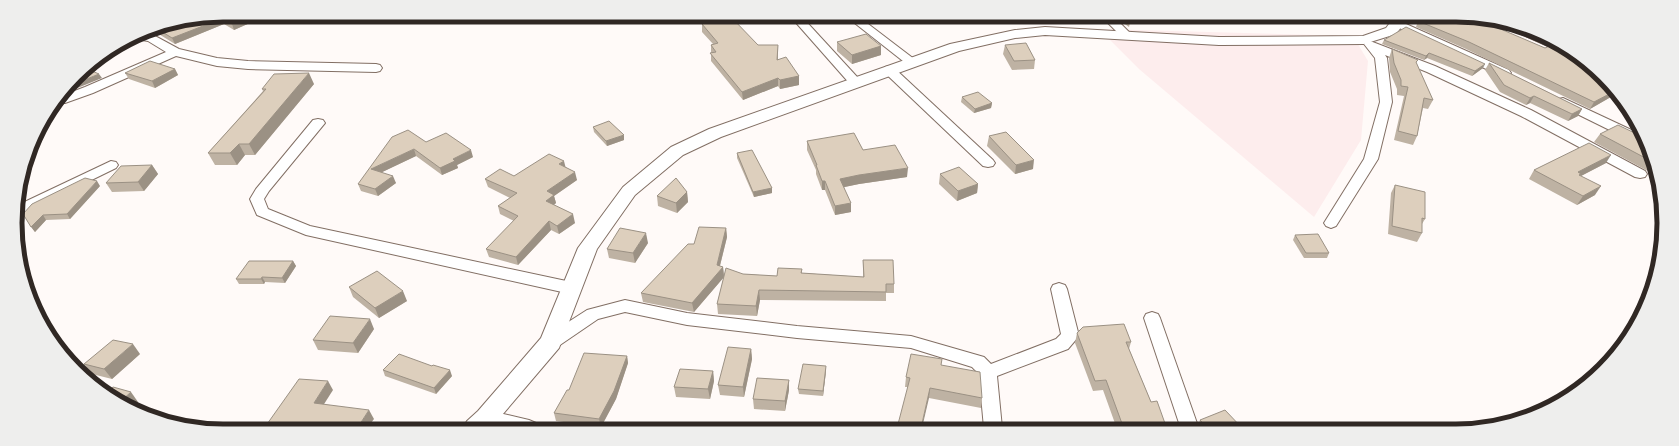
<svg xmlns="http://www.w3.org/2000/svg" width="1679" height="446" font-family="'IBM Plex Serif',serif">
<rect width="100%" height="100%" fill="#fffaf8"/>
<polygon fill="#fdeded" points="1099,29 1353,36 1368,61 1361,140 1314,217 1139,69"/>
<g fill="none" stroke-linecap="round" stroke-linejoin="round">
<g stroke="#826f64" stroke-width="2">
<g id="minor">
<polygon points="791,17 802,17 859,79 861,82 859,85 851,85"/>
<polygon points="847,17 859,17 918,62 916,65 908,65"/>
<polygon points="1103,18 1115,18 1132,35 1130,37 1122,37"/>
<polygon points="1490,19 1496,19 1571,50 1576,55 1572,57 1568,55 1492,21"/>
<polygon points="1397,20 1509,70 1511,73 1509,76 1501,76 1393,25 1391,23"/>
<polygon points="140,33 155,36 179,49 217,58 248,61 376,64 380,65 382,68 380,71 376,72 248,69 217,66 176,56 93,93 65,103 58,103 64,95 85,87 166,52 148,41 131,38"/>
<polygon points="1370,41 1435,66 1531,110 1645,171 1647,174 1645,177 1640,178 1635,177 1521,116 1427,72 1385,55 1387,58 1392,102 1378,159 1336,226 1331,228 1326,226 1324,223 1364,159 1380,102 1375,58 1364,44 1366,42"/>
<polygon points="889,66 893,67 993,160 995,163 993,166 988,167 983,166 885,73 883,70 885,67"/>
<polygon points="1563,98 1640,134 1644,145 1638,144 1559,105 1557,102 1559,99"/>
<polygon points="318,119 323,120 325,123 269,191 264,199 268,209 310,226 571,282 577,284 579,288 577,292 571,294 306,235 257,215 250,199 256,189 313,120"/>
<polygon points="111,161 116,162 118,165 116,168 16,217 16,206"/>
<polygon points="1059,283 1065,285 1067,289 1079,336 1068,349 997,376 1002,428 984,428 979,374 972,367 911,348 797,338 687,325 625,312 598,319 557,347 551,348 545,347 542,342 545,337 587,310 625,300 687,313 797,326 911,336 984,357 991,364 1056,339 1061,334 1051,289 1053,285"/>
<polygon points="1152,312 1158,314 1160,318 1199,429 1181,429 1144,318 1146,314"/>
<polygon points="486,410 529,420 536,423 538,428 495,428 479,423 477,418 479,413"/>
</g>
</g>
<g stroke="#826f64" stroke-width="2">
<polygon id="tertiary" points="1395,19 1414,19 1412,22 1402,26 1396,34 1364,44 1219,45 1045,35 1015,38 959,51 721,137 683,155 635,195 597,249 559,348 491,428 463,428 467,421 478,411 541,338 578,248 623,187 671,147 709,129 950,44 1015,30 1045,27 1219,37 1363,36 1386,28 1392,20"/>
</g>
<use href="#minor" fill="#fff" fill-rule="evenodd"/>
<use href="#tertiary" fill="#fff" fill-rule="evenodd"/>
</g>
<g fill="#beb2a3">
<polygon points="223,15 268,15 234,30 224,24 175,44 157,33 141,33 144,31"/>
<polygon points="1066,18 1079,18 1070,20"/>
<polygon points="1116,18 1131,18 1129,27"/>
<polygon points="1496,19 1500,20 1497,25 1493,26 1616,94 1590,109 1466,49 1416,27 1418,21"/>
<polygon points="702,24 758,45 778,45 778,59 799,76 799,85 780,89 778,86 743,100 711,61 711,45 713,44 702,32"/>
<polygon points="1384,40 1483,68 1472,76 1427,58 1424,60 1382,44"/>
<polygon points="837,42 881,46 881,55 852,64 837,51"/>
<polygon points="1005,45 1035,60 1034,69 1012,70 1003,54"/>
<polygon points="1392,49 1418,60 1416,63 1433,100 1428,109 1423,108 1417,136 1413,145 1394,140 1404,96 1397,95 1397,89 1390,72 1389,58"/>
<polygon points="1489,63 1582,109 1578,116 1568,121 1530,103 1526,105 1500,92 1485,70"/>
<polygon points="175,69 178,75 155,88 129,79 125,73"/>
<polygon points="314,84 255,155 245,155 237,165 215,165 208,153 263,91 262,89"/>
<polygon points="962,97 992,103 991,108 974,113 961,102"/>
<polygon points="593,127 624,140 607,146 594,132"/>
<polygon points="1600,134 1641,136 1657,176 1594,142"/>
<polygon points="989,136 1033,169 1015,174 987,146"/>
<polygon points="807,141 863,150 907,177 859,184 844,187 851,212 835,215 825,190 822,190 816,174 816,170 807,150"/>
<polygon points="426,142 473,157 457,165 458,168 442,175 416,156 382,172 396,183 378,196 361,191 358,184"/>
<polygon points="737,153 772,188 772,193 754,197 737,158"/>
<polygon points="1606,163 1581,176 1595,195 1577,205 1529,179 1534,170"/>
<polygon points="152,165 158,174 144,191 112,192 106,183"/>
<polygon points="566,167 577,180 554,196 556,203 554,205 575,223 559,234 551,230 518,265 489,257 486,249 514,221 500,214 498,206 510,198 488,187 485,179 514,176"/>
<polygon points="940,174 978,184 977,193 957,201 939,184"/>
<polygon points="1395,185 1425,219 1422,224 1422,233 1417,242 1388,234 1391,193"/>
<polygon points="100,186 70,219 46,220 35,232 23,214"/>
<polygon points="687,192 688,202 677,213 658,206 657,196"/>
<polygon points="726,228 727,237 720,266 723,267 724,275 743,274 777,276 802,269 802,273 863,277 863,260 894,284 894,293 886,293 886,301 760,300 757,316 718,314 717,304 724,277 694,312 643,302 641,293 694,244"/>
<polygon points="1295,235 1329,253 1327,258 1304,258 1293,240"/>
<polygon points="648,243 635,263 609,258 607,249"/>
<polygon points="293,261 296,266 285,283 265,282 264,284 239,284 236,279"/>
<polygon points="349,287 407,301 379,318 353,297"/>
<polygon points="374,329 358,353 318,350 313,340"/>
<polygon points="1077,333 1131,342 1129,349 1151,402 1167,429 1117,429 1103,390 1093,391 1075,343"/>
<polygon points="751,349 752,359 744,397 720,395 718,385"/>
<polygon points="140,354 112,379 92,374 84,364"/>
<polygon points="627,356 628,363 616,399 601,427 556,421 554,413 569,390"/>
<polygon points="941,365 982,398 981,408 929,398 907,387 905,387 906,377"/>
<polygon points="383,370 452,376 436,394 385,376"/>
<polygon points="713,371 714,381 710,399 676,397 674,387"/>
<polygon points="826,371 823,396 799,394 798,389"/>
<polygon points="789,380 789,390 785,411 754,409 753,399"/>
<polygon points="1200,420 1243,429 1197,429"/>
</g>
<g fill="#9b9184">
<polygon points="252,15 268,15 234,30 232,24"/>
<polygon points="1070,18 1079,18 1070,20"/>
<polygon points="221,19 224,24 175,44 172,38"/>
<polygon points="1498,20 1500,20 1497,25 1482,28 1484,22"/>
<polygon points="778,45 778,53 777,68 777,60"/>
<polygon points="881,46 881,55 852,64 852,55"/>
<polygon points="1429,53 1427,58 1424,60 1426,56"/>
<polygon points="1485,64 1483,68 1472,76 1475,71"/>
<polygon points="175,69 178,75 155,88 152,81"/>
<polygon points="309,73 314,84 255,155 249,144"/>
<polygon points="99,74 102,78 65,93 72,85"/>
<polygon points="799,76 799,85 780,89 780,80"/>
<polygon points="778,78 778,86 743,100 742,92"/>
<polygon points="1613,92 1616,94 1590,109 1594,102"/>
<polygon points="1534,96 1530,103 1526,105 1530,98"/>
<polygon points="992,103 991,108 974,113 975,109"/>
<polygon points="1582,109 1578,116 1568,121 1572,114"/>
<polygon points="624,135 624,140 607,146 606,141"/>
<polygon points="239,144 245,155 237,165 230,153"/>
<polygon points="414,149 416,156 374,176 371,169"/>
<polygon points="471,150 473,157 457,165 458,168 442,175 440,168 453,159"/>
<polygon points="1611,155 1606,163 1579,177 1578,172"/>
<polygon points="1034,160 1033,169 1015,174 1016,165"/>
<polygon points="564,161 566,169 559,164"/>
<polygon points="152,165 158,174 144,191 138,182"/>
<polygon points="908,168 907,177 859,184 840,188 840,179 859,175"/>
<polygon points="575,172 577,180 554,196 556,203 548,209 546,201 547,191"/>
<polygon points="393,176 396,183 378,196 375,189"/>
<polygon points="97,181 100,186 70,219 67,214"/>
<rect x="822" y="181" width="3" height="9"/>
<polygon points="978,184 977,193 957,201 958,191"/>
<polygon points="1601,186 1595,195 1577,205 1583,196"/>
<polygon points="772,188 772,193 754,197 753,192"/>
<polygon points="687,192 688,202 677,213 676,203"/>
<polygon points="851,203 851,212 835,215 835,206"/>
<polygon points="573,214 575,223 559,234 557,226"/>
<polygon points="43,215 46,220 35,232 31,227"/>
<polygon points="549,221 551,230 518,265 516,257"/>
<polygon points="726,228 727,237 718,273 723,267 724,277 694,312 692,303 717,265"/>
<polygon points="646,233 648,243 635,263 633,253"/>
<polygon points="293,261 296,266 285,283 282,278"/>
<polygon points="262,277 265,282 264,284 261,279"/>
<polygon points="759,290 760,300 757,316 756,306"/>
<polygon points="403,291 407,301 379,318 375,308"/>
<polygon points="370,319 374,329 358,353 353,343"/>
<polygon points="133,344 140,354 112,379 104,369"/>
<polygon points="751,349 752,359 744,397 743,387"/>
<polygon points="627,356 628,363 616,399 601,427 599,419"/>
<polygon points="826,366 826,371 823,396 823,391"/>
<polygon points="450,370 452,376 436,394 434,388"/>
<polygon points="713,371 714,381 710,399 708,389"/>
<polygon points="789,380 789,390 785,411 785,401"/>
<polygon points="328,381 333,390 319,412 314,403"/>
<polygon points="930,388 929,398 922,428 921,428"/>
<polygon points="131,392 138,402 133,407 121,401"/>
<polygon points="369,410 374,419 368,427 358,427"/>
</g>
<g fill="#ddcfbd" stroke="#9b9184">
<polygon points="223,15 252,15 232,24 221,19 172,38 156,28"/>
<polygon points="731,17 758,45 778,45 777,60 786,57 799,76 780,80 778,78 742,92 710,53 716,52 711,45 718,43 702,24"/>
<polygon points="1424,19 1496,19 1498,20 1484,22 1545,48 1554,44 1575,54 1613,92 1594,102 1469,42 1418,21"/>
<polygon points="1406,27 1485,64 1475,71 1429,53 1426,56 1384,40"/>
<polygon points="866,34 881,46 852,55 837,42"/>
<polygon points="1026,43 1035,60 1014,61 1005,45"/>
<polygon points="1392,49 1418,60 1416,62 1433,100 1424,98 1417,136 1398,131 1408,87 1401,86 1401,80 1394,63"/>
<polygon points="150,61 175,69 152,81 125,73"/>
<polygon points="1489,63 1582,109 1572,114 1534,96 1530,98 1504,85"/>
<polygon points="85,68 99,74 72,85"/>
<polygon points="309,73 249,144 239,144 230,153 208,153 266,89 262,89 274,74"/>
<polygon points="978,92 992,103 975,109 962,97"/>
<polygon points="609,121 624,135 606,141 593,127"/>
<polygon points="1618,125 1641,136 1651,161 1600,134"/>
<polygon points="408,130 426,142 446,133 471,150 453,159 455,161 440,168 414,149 371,169 393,176 375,189 358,184 392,137"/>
<polygon points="1006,132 1034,160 1016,165 989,136"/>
<polygon points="854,133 863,150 895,145 908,168 859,175 840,179 851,203 835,206 825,181 822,181 816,165 817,165 807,141"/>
<polygon points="1589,143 1611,155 1578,172 1581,174 1579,175 1601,186 1583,196 1534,170"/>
<polygon points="752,150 772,188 753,192 737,153"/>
<polygon points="549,154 564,161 559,164 575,172 547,191 554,195 546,201 573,214 557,226 549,221 516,257 486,249 518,216 498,206 517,193 485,179 500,169 514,176"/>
<polygon points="152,165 138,182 106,183 121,166"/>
<polygon points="959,167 978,184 958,191 940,174"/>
<polygon points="85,178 97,181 67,214 43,215 31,227 23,214 32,204"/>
<polygon points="676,178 687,192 676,203 657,196"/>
<polygon points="1395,185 1425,192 1425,219 1422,218 1422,233 1392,226"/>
<polygon points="699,227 726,228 717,265 723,267 692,303 641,293 688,244 694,244"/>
<polygon points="620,228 646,233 633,253 607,249"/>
<polygon points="1318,234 1329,253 1306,253 1295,235"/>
<polygon points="863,260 893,260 894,284 886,284 886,292 759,290 756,306 717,304 726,268 743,274 777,276 778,268 802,269 801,273 864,277"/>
<polygon points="249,261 293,261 282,278 262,277 261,279 236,279"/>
<polygon points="377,271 403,291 375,308 349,287"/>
<polygon points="330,316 370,319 353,343 313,340"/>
<polygon points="1124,324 1131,342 1126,342 1151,402 1157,401 1167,429 1124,429 1106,380 1095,381 1077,333 1083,327"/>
<polygon points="113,340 133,344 104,369 84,364"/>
<polygon points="728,347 751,349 743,387 718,385"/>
<polygon points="584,353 627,356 614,391 599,419 554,413 567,390 569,390"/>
<polygon points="399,354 432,366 433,365 450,370 434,388 383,370"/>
<polygon points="911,354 942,359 941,365 980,372 982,398 930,388 921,428 897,428 910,378 906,377"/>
<polygon points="803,364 826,366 823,391 798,389"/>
<polygon points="680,369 713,371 708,389 674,387"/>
<polygon points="757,378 789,380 785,401 753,399"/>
<polygon points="299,379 328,381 314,403 369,410 358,427 265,427"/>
<polygon points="113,387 131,392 121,401 108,396 105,394"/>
<polygon points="1225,410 1243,429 1208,429 1200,420"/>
</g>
<path d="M0 0H1679V446H0ZM223 22H1456A201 201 0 0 1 1657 223V223A201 201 0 0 1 1456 424H223A201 201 0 0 1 22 223V223A201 201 0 0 1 223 22Z" fill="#eeeeed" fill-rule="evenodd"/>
<path fill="none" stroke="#302824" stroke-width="5" d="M223 22H1456A201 201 0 0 1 1657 223V223A201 201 0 0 1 1456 424H223A201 201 0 0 1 22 223V223A201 201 0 0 1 223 22Z"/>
</svg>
